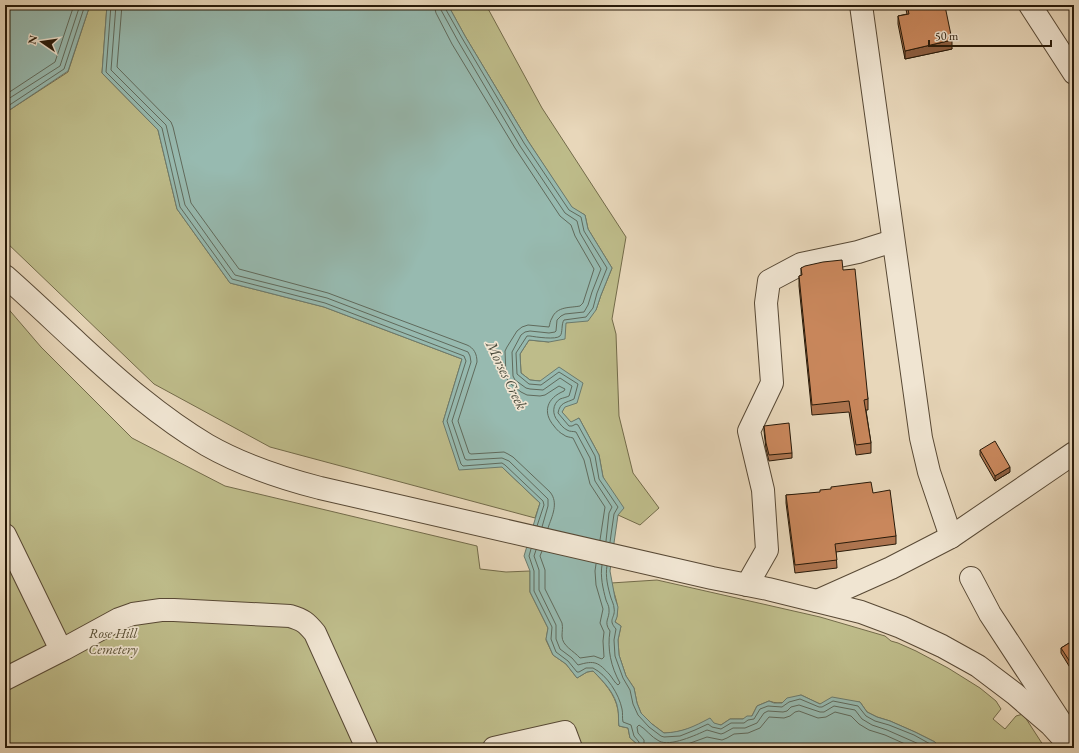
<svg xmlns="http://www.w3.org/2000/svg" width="1079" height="753" font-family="'EB Garamond',serif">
<rect width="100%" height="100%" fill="#e8d7ba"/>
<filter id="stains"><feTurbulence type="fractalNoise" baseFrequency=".005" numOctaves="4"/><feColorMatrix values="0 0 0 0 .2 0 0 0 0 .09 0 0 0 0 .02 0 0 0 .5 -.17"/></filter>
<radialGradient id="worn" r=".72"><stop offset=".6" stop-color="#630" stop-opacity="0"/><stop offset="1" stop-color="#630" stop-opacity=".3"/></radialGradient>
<g fill="#bebc8a" stroke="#736b4a">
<polygon points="90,5 107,5 102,73 158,130 177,209 230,283 324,307 462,359 443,422 502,467 540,503 535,518 270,447 154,384 5,241 5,110 8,111 68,72"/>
<polygon points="448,5 486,5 542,108 626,237 612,319 616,334 619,416 633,473 659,508 640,525 618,515 609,488 603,477 599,455 579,418 571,423 562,412 564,407 540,381 530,380 521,373 520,354 529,340 549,342 566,323 596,310 601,295 612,268 588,229 585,215 572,208 528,141 465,36"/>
<path d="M5,305l36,42 91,91 93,48 252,60 3,23 26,3 24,-1v21l18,36 -2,12 7,15 13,9 11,14 10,-6 6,-1c11,11 22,23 25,39 1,5 0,11 1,16l9,2 2,10 6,5 -1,5h-630z"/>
<path d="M657,580l163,37 65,19 6,5 7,2 18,8 32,17 32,20 16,13 5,8 -8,10 12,10 11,-13 7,-2 22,34h-105l-5,-6 -20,-10 -25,-11 -13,-4 -10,-5 -7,-10 -40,2 -19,-9c-11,5 -19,11 -32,6l-12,5 -5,10 -9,3h-13l-9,6c-14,-3 -28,3 -41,6 -5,2 -11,2 -16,2l-12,-9 -11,-11 -4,-10 -3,-15 -8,-12 -7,-21 -1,-15 3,-14 -6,-4c6,-14 0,-25 -4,-39z"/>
</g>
<g fill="#97bab0" stroke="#6b7a6d">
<polygon points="5,5 90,5 68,71 8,111 5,110"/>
<path d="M107,5h341l17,31 63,105 44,66 13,8 3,14 24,39 -11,27 -5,15 -8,11 -22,2 -1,16 -16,3 -20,-2 -9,14 1,19 9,7 10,1 19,-14 24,16 -6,20 -12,4 -3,5 9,10 8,-4 20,37 4,22 21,31 -6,7 -8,56 5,27 3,9 -1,10 -2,5 6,4 -3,14 1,15 7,21 8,12 3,15 4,10 11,11 12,9c19,-1 29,-6 46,-15l4,5 7,2 9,-6h13l4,-3h5l5,-10 12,-5 5,2h8l5,-5 14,-3 19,9 12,-7 28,5 7,10 10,5 13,4 25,11 20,10 5,6h-305l1,-5 -6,-5 -2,-10 -9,-2c-1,-5 0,-11 -1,-16 -2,-16 -14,-28 -25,-39l-6,1 -10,6 -11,-14 -13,-9 -7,-16 2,-11 -18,-36v-21l-6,-15 16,-53 -38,-36 -43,3 -16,-48 19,-63 -138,-52 -94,-24 -53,-74 -19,-79 -56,-57z"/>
</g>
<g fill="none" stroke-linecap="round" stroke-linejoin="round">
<g stroke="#606a5c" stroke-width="1">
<polyline points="111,5 106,72 162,128 180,207 232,279 325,303 464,356 466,361 447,421 461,464 463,466 502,463 505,465 543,501 544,505 537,526"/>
<polyline points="116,5 111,70 166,125 185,205 235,275 327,298 468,352 470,356 471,362 452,421 465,459 467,460 502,458 509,461 548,499 548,506 542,527"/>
<path d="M122,5l-5,62 54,55 2,5 18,76 48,66 89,24 139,52c7,3 10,9 10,17l-19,59 11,32 2,1 33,-2 4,2 5,3 37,35c9,11 2,24 -2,36"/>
<path d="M434,5l2,8 16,31 63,104 45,68 11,9 4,11 19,33 -11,34 -3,3c-10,2 -23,0 -28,12 -2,3 -2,6 -3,9l-21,-2 -6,2 -5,4 -10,16 -2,4 1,24 2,6 3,3 10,8 6,3 13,1 5,-1 14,-9 6,3 -1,2c-17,7 -22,21 -10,35 3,4 6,7 10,9 2,2 6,2 9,3l11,22 6,24 15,23 -5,33"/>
<path d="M440,5l1,5 17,31 62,105 45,67 12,8 3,12 21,36 -9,23 -4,13 -4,7 -19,2 -4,2 -4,4 -1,11 -1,1 -6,1 -19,-2 -5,1 -4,3 -9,17 1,24 2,4 11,8 4,1 13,1 17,-12 12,8 -3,10c-2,1 -6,2 -9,3 -8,5 -8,16 -2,22 2,3 5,7 9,9 3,2 6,1 9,2l14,26 5,23 17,26 -3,6 -3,28"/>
<path d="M445,5v3l17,30 62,105 45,67 12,7 3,14 23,37 -10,25 -4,15 -7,9 -22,3c-3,4 -1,13 -4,16 -4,4 -24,1 -30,0h-3l-11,17 1,21 12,10 12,1 18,-13 19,12 -4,15c-8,4 -14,3 -16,14l11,13h3l4,-2 2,1 17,31 4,23 19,28 -4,7 -4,28"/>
<polyline points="5,95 55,62 74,5"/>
<polyline points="5,101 60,66 80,5"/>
<polyline points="5,106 8,106 64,69 85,5"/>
<path d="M531,549l-2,7 5,15v20l18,36 -1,12 5,13 12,9 9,11h2l7,-4h7c14,7 26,26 29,41 1,4 0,9 1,13l8,3 3,11 5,6v6"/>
<path d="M536,550l-2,6 5,14v20l17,35v14l4,10 12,9 6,7c17,-5 20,-3 32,10 3,4 5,8 8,10l2,-2c-9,-16 -13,-34 -10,-52 -7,-10 0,-12 -1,-22 0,-3 -2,-6 -3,-9 -3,-11 -6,-24 -4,-35"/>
<path d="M542,551l-2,5 5,14v19l17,34c1,5 0,8 0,13 0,10 12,15 18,22l14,-2 8,3 2,-2 -1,-16 1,-9 -4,-9 3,-14 -7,-24 -1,-14 1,-7"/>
<path d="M607,566c-2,10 1,22 4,32 1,3 3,7 3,10 2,10 -7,11 2,21l-2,11 1,16 8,22 7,12 3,14 5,11 11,12 12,9 3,1 16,-1 15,-6 13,-6 4,3 9,2 10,-6h13l4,-3 6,-1 6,-10 8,-3 14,1 7,-5 11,-3 19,8h3l11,-6 25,5 8,10 9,5 14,4 25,10 18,10 3,3"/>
<path d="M644,748v-8l-6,-7 -1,-6 2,-2c7,4 12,12 20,16 11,6 37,-6 48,-11l14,4 3,-1 9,-5h12l12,-5 7,-10 4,-2 15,1 4,-1 4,-4 8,-2 21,7h4l10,-6 21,4 7,9 10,6 15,5 41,18"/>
<polyline points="666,748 682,746 707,737 722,740 727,738 734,734 748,733 760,728 769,717 784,718 790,716 795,712 799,711 818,718 826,717 835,712 851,716 859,724 869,730 885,735 914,748"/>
</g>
<g stroke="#584935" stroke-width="24">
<g id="minor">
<polyline points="861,5 921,438 929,472 951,537"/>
<polyline points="1030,5 1074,73"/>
<path d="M5,276c25,22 49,45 74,68 40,37 81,73 128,101 35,20 74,33 113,43l392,90 56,11 93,23 40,15 41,19 36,20 37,28 36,31 21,23"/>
<polyline points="5,535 61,650"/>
<polyline points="971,578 990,614 1064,727"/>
<polyline points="747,585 767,550 763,490 749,431 772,383 766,303 769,281 801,264 858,252 893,241"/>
<polyline points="817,601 891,568 951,537 1074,453"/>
<path d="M5,679l59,-30 55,-30 14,-5 28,-4h13l116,6c13,4 16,6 25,17l52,115"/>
<polyline points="494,748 565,732 571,748"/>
</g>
</g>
<use href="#minor" stroke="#f0e5d2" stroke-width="22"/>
</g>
<g fill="#ad744f" stroke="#281a09">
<polygon points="905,5 939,5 952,49 905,59 898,24 898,16 907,14"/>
<polygon points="801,268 843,270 868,399 868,410 866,410 871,443 871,453 856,455 849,412 812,415 799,286 799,276 801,276"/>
<polygon points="764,426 792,453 792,458 769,461 766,449 764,431"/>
<polygon points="980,450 1010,472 995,481 980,455"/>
<polygon points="873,493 896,536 896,544 836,552 837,568 795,573 786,503 786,495"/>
<polygon points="1074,640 1074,674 1061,653 1061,648"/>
</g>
<g fill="#8d5e40" stroke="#281a09">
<polygon points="952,40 952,49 905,59 905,51"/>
<polygon points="1010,467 1010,472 995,481 995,476"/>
</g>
<g fill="#c9875c" stroke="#281a09">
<polygon points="907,5 939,5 940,7 945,6 952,40 905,51 898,16 909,14"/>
<polygon points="842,260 843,270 855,269 868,399 864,400 871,443 856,445 849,401 812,405 799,276 802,275 801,268 805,266 823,262"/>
<polygon points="789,423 792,453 769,455 766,443 764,426"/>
<polygon points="995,441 1010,467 995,476 980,450"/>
<polygon points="871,482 873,493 890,490 896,536 835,544 837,560 795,565 786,495 820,492 820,490 831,489 831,487"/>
<polygon points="1074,640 1074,668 1061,648"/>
</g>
<g text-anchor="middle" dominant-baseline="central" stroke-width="3.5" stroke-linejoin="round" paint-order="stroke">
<g font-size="14" font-style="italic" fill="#554b30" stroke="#f0e5d2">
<text x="113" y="633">Rose Hill<tspan x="113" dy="16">Cemetery</tspan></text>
</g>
<g font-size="15" font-style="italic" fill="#494a3b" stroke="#f0e5d2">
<text transform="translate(507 375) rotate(64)">Morses Creek</text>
</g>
</g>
<rect width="1079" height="753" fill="none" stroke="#e8d7ba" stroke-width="20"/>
<rect x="6" y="6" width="1067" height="741" fill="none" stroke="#281a09" stroke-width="2"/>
<rect x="10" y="10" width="1059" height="733" fill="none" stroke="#281a09"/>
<g transform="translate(42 42) rotate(283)" stroke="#f0e5d2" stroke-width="3" paint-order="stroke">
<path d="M0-3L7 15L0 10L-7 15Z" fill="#281a09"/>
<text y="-6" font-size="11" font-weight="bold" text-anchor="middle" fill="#281a09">N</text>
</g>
<path d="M929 40v6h122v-6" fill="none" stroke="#281a09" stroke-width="2"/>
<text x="935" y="40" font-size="12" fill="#281a09" stroke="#f0e5d2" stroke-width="3" paint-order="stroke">50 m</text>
<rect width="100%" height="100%" filter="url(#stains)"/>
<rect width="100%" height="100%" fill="url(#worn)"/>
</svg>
